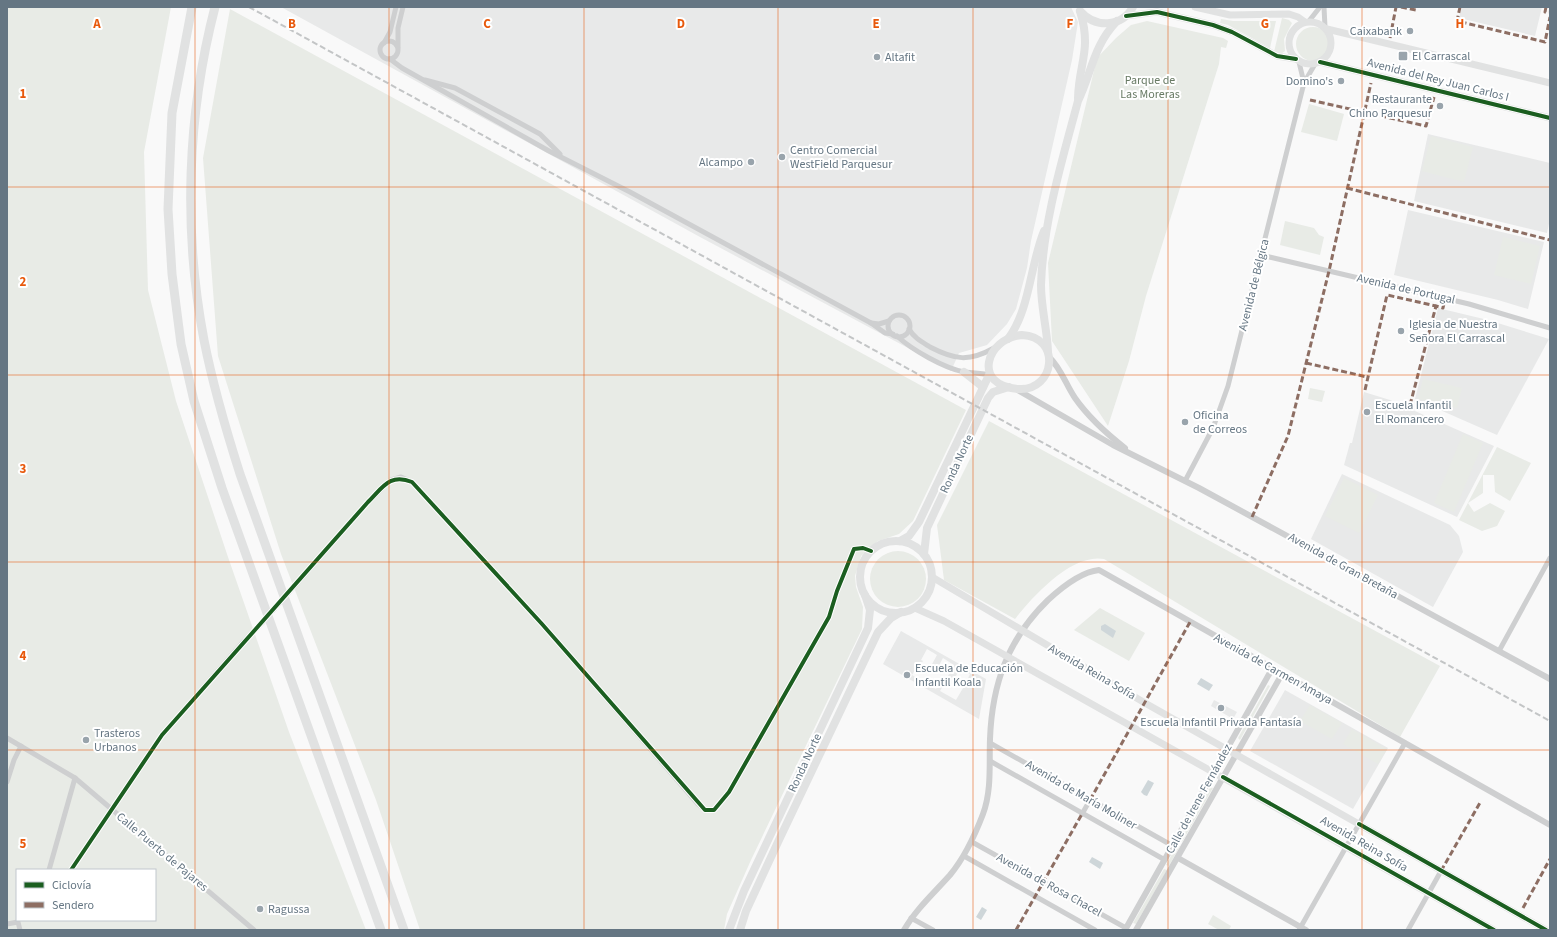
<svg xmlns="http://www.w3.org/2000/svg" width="1557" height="937" font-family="'Source Sans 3',sans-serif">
<rect width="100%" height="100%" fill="#f9f9f9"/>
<g fill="#e8e9e9" fill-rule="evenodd">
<polygon points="281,7 1071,7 1078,22 1072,60 1031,241 1027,268 1016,309 1007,324 987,345 959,353 951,371 700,237"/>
<polygon points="1462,7 1542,7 1535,36 1459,18"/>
<polygon points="1428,134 1550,163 1550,219 1547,233 1414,201"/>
<polygon points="1408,210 1544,242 1528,309 1498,300 1394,275"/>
<polygon points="1438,308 1488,320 1549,339 1497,435 1415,399"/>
<polygon points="1364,392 1390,400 1494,446 1457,517 1344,465 1350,443 1352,443"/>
<polygon points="1342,474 1450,525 1459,536 1463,552 1433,607 1311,539"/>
<path d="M901,631l85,48 -7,40 -96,-55zM927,649l10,6 -6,11 6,3 6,-11 11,7 -6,11 6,3 6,-10 10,5 -5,11 -2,-1 -2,3 2,1 -7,12 -16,-9 4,-7 -4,-2 -4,7 -24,-14 7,-12 2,1 2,-3 -2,-1z"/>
<polygon points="1285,690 1388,748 1353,809 1250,751"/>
<polygon points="1214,700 1237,712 1233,719 1211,706"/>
</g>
<g fill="#e8ebe6" fill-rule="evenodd">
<path d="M7,7h164l-27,145 4,138 28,111 52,156 61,175 77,198h-359zM17,870h138v50h-138z"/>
<polygon points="230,9 966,410 913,521 899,534 878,541 861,556 855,576 856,587 863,607 862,629 751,860 727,914 724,930 420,930 376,800 281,554 218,356 203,158"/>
<polygon points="1282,18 1289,20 1292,23 1284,39 1285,51 1281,54 1274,52"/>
<polygon points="1221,19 1233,21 1276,21 1270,48 1228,25 1220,23"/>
<polygon points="1147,21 1223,38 1228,41 1226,48 1221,47 1219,64 1146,296 1129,361 1108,426 1052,341 1048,263 1097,58 1116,38 1131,25"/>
<circle cx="1313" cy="44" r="17"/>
<polygon points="1309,104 1344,114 1337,141 1301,132"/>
<polygon points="1431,136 1473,147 1464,182 1422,171"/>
<polygon points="1285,221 1314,228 1319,235 1324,237 1320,255 1280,245"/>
<polygon points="1503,237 1540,246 1531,284 1494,275"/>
<polygon points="1423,379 1462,388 1457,408 1418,399"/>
<polygon points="1310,388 1325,391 1322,402 1308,399"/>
<path d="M989,421l451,245 -40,71 -296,-178c-32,-6 -71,37 -89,60l-71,-39 -7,-55z"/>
<polygon points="1463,434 1483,443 1454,512 1434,503"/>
<polygon points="1497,447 1531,463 1510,501 1495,492 1494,475 1483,475 1483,493 1468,503 1474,512 1490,503 1505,511 1497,526 1482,531 1459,520"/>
<polygon points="1344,478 1378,495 1359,533 1325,516"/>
<circle cx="898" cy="579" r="28"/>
<polygon points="1100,608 1145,633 1129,661 1074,630"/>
<polygon points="1268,685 1270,686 1240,740 1238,738"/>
<polygon points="1310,705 1342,723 1332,739 1300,721"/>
<polygon points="1352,729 1387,749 1378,764 1343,744"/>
<polygon points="1210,787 1213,788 1182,842 1179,841"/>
<polygon points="1177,845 1180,846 1169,866 1166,865"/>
<polygon points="1164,869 1167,870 1136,924 1133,923"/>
<polygon points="1213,915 1231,926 1229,930 1219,930 1208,924"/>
</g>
<g fill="#ced6d9">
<polygon points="1105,624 1116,631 1113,638 1101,630 1101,626"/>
<polygon points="1201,678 1213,685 1209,691 1197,684"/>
<polygon points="1148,780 1154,783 1147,796 1144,795 1141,792"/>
<polygon points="1092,857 1103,863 1100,869 1089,862"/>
<polygon points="982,907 987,910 981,920 976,917"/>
</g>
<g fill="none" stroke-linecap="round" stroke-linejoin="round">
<polyline stroke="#d4d8dc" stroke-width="5" stroke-dasharray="5 2.5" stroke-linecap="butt" points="262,623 291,590"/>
<g stroke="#cecfd0" stroke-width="5">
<polyline points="1324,7 1325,27"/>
<polyline points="1309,21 1320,7"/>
<circle cx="389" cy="50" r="9"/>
<polyline points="384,43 390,32 396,7"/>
<polyline points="398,47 398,28 403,7"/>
<polyline points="390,59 402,68 549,151 630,192 871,323 885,333 893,334"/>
<polyline points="1299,62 1304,83"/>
<polyline points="425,80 455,88 540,134 560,154"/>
<polyline points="1261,255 1469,304 1550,328"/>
<circle cx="899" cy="326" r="11"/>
<polyline points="871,323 879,324 889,321"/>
<path d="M909,329c5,9 13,13 21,18 25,13 39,15 64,1"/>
<path d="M897,336c15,14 47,32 67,36 8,1 17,1 25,3"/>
<polyline points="1185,481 1213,428 1228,386 1304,83 1315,64"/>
<polyline points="291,590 368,502 391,480 401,477 412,482 542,624 698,804 705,810 714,810 729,792 829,617 837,591 854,549 863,548 871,551"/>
<polyline points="1499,651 1550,558"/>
<polyline points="7,738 75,778 254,930"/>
<polyline points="990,743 1173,846"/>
<polyline points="990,761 1165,860"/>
<polyline points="7,782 14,760 21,746"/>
<polyline points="1082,814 1090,800"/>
<polyline points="972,842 1126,928"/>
<polyline points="964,856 1095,930"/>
<polyline points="49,870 75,778"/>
<polyline points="71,870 162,735 244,641 262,623"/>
<polyline points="911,918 933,930"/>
<polyline points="7,924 18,922 20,930"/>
<polyline points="1299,930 1405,743"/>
<polyline points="1408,930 1441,871"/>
</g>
<g stroke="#cecfd0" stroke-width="6">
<path d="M1049,357c12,11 17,28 26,41 14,20 32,36 50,50"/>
<polyline points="1016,389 1113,445 1199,488 1550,679"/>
<polyline points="1178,858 1306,930"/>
<path d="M904,930c12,-21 30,-37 46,-55 15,-18 25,-40 33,-61 9,-24 6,-51 7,-75 2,-55 18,-100 58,-139 13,-12 32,-28 51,-30l451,255"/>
<polyline points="1125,930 1272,669"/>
<polyline points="1136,930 1282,674"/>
</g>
<g stroke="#e1e2e2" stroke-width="7">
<polyline points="1195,7 1230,15 1289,14 1298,17 1305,22"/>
<polyline points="1126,16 1157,12 1213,25 1232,32 1277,56 1296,59"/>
<circle cx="1310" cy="43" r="21"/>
<polyline points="1327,29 1550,83"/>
<polyline points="1320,62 1550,118"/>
<polyline points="932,577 1145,703 1546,930"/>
<polyline points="915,608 944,621 1494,930"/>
</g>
<g stroke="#e1e2e2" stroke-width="8">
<path d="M1080,11c15,17 41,17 53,-4"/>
<path d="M1078,98c1,-36 14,-48 2,-87"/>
<path d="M1022,335c40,2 33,56 -3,54 -48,-3 -33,-51 3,-54z"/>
<path d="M1008,339c22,-29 22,-74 36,-108"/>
<path d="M1048,351c-1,-22 -7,-44 -7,-66 2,-63 21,-124 37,-184 14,-29 15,-55 39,-80"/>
<polyline points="964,372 983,387"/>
<polyline points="900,541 909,536 919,522 989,375"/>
<circle cx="896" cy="577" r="36"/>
<polyline points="924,554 927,528 988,398 993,392 1009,387"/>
<polyline points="729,930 744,891 868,628 870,610 865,595"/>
<polyline points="740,930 746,911 778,842 878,632 891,618 901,612"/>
</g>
<g stroke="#e1e2e2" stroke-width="9">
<polyline points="192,7 172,113 168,209 172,274 181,344 194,401 222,488 381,930"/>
<path d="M215,7c-28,108 -32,223 -11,333 9,46 22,90 36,134l164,456"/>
</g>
<polyline stroke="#c3c5c6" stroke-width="2" stroke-dasharray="6 3" stroke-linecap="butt" points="249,7 1550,721"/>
<g stroke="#8d6e63" stroke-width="3" stroke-dasharray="6 3" stroke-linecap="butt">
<polyline points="1401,7 1416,10 1416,7"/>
<polyline points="1460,7 1457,21 1545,42 1550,17"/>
<polyline points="1546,7 1545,12 1550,12"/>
<polyline points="1390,38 1396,7"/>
<polyline points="1310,100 1426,126 1434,97"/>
<polyline points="1347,188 1550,240"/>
<polyline points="1306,363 1367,377"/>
<polyline points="1365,390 1387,295 1436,306"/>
<polyline points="1410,405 1436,306 1443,308 1445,299"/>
<polyline points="1252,517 1288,436 1329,271 1371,83"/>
<polyline points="1090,800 1190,622"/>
<polyline points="1441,871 1481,801"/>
<polyline points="1523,908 1550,859"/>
<polyline points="1016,930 1082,814"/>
</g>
<g stroke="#fff" stroke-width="6">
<g id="cycleway">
<polyline points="1126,16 1157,12 1213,25 1232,32 1277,56 1296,59"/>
<polyline points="1320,62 1550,118"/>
<polyline points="1223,777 1494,930"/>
<polyline points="1359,824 1546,930"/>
<path d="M71,870l91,-135 206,-233c15,-15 22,-29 44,-20l130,142 163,186h9l15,-18 100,-175 8,-26 17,-42 9,-1 8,3"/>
</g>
</g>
<use href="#cycleway" stroke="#1b5e20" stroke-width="4"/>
</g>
<path fill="none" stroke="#e8590c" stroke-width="1" stroke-opacity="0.55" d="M195,7v923M389,7v923M584,7v923M778,7v923M973,7v923M1168,7v923M1362,7v923M7,187h1543M7,375h1543M7,562h1543M7,750h1543"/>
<g fill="#99a4ac" stroke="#fff" stroke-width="1.5">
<circle cx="1410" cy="31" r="4"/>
<rect x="1398" y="51" width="10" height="10" rx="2"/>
<circle cx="877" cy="57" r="4"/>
<circle cx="1341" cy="81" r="4"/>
<circle cx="1440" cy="106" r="4"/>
<circle cx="782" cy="157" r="4"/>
<circle cx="751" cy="162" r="4"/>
<circle cx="1401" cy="331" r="4"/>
<circle cx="1367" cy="412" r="4"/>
<circle cx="1185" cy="422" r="4"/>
<circle cx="907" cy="675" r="4"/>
<circle cx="1221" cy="708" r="4"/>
<circle cx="86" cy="740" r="4"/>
<circle cx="260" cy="909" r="4"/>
</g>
<g text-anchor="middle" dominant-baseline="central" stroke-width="4" stroke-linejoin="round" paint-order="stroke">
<g font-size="12" fill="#657683" stroke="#fff" text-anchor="start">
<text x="1402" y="31" text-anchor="end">Caixabank</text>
<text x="1412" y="56">El Carrascal</text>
<text x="885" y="57">Altafit</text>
<text x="1333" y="81" text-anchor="end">Domino's</text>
<text x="1432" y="99" text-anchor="end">Restaurante<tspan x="1432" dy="14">Chino Parquesur</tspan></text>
<text x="790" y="150">Centro Comercial<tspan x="790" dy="14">WestField Parquesur</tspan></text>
<text x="743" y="162" text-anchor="end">Alcampo</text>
<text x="1409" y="324">Iglesia de Nuestra<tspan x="1409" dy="14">Señora El Carrascal</tspan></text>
<text x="1375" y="405">Escuela Infantil<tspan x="1375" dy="14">El Romancero</tspan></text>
<text x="1193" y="415">Oficina<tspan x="1193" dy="14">de Correos</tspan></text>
<text x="915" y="668">Escuela de Educación<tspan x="915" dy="14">Infantil Koala</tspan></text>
<text x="1221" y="722" text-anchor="middle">Escuela Infantil Privada Fantasía</text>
<text x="94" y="733">Trasteros<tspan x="94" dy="14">Urbanos</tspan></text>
<text x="268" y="909">Ragussa</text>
</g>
<g font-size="12" fill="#687a64" stroke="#fff">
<text x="1150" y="80">Parque de<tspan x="1150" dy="14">Las Moreras</tspan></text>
</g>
<g font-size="12" fill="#657683" stroke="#fff">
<text transform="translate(1438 80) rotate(14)">Avenida del Rey Juan Carlos I</text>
<text transform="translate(1254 285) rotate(-76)">Avenida de Bélgica</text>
<text transform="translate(1406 289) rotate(13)">Avenida de Portugal</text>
<text transform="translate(957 464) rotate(-65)">Ronda Norte</text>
<text transform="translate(1343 566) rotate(29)">Avenida de Gran Bretaña</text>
<text transform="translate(1273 669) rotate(29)">Avenida de Carmen Amaya</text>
<text transform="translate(1092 672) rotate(30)">Avenida Reina Sofía</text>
<text transform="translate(805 763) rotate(-65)">Ronda Norte</text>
<text transform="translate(1081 795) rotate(30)">Avenida de María Moliner</text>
<text transform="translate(1199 799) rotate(-61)">Calle de Irene Fernández</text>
<text transform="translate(1364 844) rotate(30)">Avenida Reina Sofía</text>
<text transform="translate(162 852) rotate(40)">Calle Puerto de Pajares</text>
<text transform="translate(1049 885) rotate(29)">Avenida de Rosa Chacel</text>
</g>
</g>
<g font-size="13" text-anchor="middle" font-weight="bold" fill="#e8590c" stroke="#fff" stroke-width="4" stroke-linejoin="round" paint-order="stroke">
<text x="97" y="28">A</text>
<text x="292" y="28">B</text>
<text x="487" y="28">C</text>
<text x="681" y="28">D</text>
<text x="876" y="28">E</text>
<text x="1070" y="28">F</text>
<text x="1265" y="28">G</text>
<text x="1460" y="28">H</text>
<text x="23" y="98">1</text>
<text x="23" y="286">2</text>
<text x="23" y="473">3</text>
<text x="23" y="660">4</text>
<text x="23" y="848">5</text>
</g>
<rect width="1557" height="937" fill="none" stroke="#657683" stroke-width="16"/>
<rect x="16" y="869" width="140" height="52" fill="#ffffff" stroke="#c1c8cd"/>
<rect x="24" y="882" width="20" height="6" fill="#1b5e20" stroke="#c1c8cd"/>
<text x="52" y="889" font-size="12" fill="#657683">Ciclovía</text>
<rect x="24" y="902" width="20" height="6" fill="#8d6e63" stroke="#c1c8cd"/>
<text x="52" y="909" font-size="12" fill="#657683">Sendero</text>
</svg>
